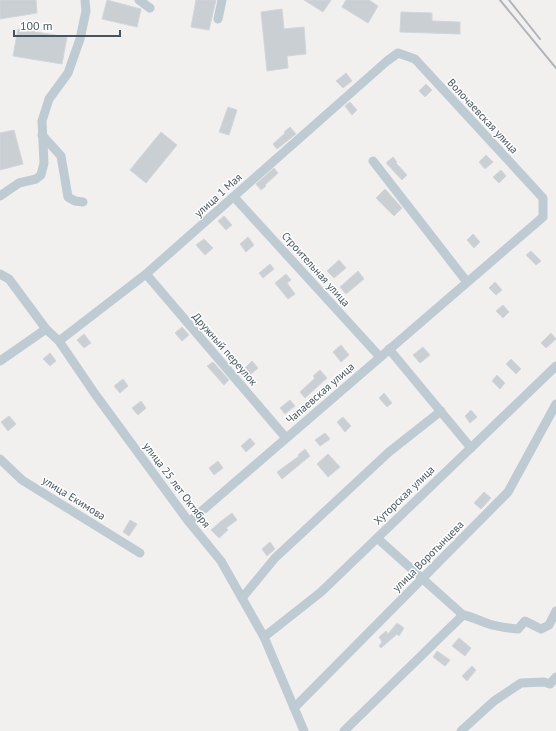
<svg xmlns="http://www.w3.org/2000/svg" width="556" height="731" font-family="'PT Sans',sans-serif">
<rect width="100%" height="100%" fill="#f2efef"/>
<g fill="#cacfd4" stroke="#d2d6db">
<polygon points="0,0 36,0 37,13 0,19"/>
<polygon points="107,0 141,9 137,27 102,19"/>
<polygon points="196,0 216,0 209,30 191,27"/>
<polygon points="304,0 331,0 323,12"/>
<polygon points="346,0 369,0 378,6 368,23 342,7"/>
<polygon points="282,9 284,29 304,27 306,54 287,56 288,68 267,71 261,12"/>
<polygon points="401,12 432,13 432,21 460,22 460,34 400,32"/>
<polygon points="18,29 67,37 62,64 13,56"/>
<polygon points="346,73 352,81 343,88 336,81"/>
<polygon points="426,84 432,90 425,97 419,91"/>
<polygon points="350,102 357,110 352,115 345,106"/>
<polygon points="228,107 237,110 229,135 219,132"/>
<polygon points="290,127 296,134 277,149 273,144 285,133 284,132"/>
<polygon points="14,130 23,164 0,170 0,133"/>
<polygon points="161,132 177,145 146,183 130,170"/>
<polygon points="486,155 493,162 485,169 479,162"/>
<polygon points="393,157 397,162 396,163 407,175 402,180 386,163"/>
<polygon points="274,168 278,173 265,185 266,186 261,190 256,184"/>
<polygon points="501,170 506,176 499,183 493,177"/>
<polygon points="385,189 402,208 394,216 376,198"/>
<polygon points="224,216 232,225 226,230 218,221"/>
<polygon points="473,234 480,242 474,248 467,240"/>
<polygon points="248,237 254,245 246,252 240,244"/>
<polygon points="204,239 213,248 205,255 196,245"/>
<polygon points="531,251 541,261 536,265 526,255"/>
<polygon points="339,260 346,268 334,278 327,271"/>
<polygon points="270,264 274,269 263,278 259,273"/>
<polygon points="358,271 364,279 346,294 340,287"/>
<polygon points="286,274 291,280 287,283 295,294 288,299 275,283"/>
<polygon points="495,282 502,290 496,295 489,288"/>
<polygon points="503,305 509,312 503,318 496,311"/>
<polygon points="182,327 189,335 182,341 175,333"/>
<polygon points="551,333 556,339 546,348 541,343"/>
<polygon points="84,334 91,343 84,348 77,340"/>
<polygon points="341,345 349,355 341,362 333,352"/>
<polygon points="423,347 430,355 420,363 413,355"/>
<polygon points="50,353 56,361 50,366 43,359"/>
<polygon points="511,359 521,369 516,374 506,364"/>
<polygon points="252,361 258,368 250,375 245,368"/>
<polygon points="213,362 229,380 224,385 207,366"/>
<polygon points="320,370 327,378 305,398 300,392 315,378 313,376"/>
<polygon points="497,375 505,383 500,389 492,381"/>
<polygon points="123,379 128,386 120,393 114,386"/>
<polygon points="384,393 392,403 387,407 379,398"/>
<polygon points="290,400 295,406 285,414 280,408"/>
<polygon points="141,401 146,408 138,415 132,408"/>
<polygon points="471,410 477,417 470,423 465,416"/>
<polygon points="9,416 16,424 8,431 1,422"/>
<polygon points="343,417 351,426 345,432 337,422"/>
<polygon points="325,433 330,439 320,446 315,440"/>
<polygon points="250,438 255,444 246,452 241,446"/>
<polygon points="305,449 310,456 282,479 277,472 299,456 298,455"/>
<polygon points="328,454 340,467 328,477 317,464"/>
<polygon points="218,461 223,468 214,475 209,468"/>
<polygon points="484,492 491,498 481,509 474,503"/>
<polygon points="232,513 237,520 226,528 228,530 219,538 211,530 220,522"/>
<polygon points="130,520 137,524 129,536 123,532"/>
<polygon points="270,542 275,549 267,556 262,549"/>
<polygon points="397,623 404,628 399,636 397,634 381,648 379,646 382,642 379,637 386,631 388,634"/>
<polygon points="459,638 471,648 465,656 452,646"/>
<polygon points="437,651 450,660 445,666 433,657"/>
<polygon points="472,666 476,670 467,681 462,676"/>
</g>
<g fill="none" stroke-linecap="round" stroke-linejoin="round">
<g stroke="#becbd3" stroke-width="9">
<polyline points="139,0 150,8"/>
<polyline points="218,19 222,0"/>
<polyline points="42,135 61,156 68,197 75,201 83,202"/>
<polyline points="373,161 467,282"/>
<polyline points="0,196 19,183 36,179 41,175 44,163 42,121 49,99 68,73 80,39 86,11 85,0"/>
<polyline points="234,197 380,357"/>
<polyline points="0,274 9,279 46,329 59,341 95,394 189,522 221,561 264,637 304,731"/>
<polyline points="146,274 286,438"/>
<polyline points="59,341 146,274 387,61 398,53 415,59 543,198 543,217 189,522"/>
<polyline points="389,349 471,448"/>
<polyline points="0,361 46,329"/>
<polyline points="0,459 22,480 140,553"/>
<path d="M377,538l86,77c10,2 17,6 26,9 9,3 19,4 29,5l7,-8 16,8 8,-4 7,-14"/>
<polyline points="242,598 275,558 389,452 441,411"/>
<polyline points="264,637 321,592 556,366"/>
<polyline points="294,708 508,492 556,404"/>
<polyline points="344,731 463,615"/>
<polyline points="461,731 494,701 521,683 544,682 550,684 556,677"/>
</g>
<g stroke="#b0b5ba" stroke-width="2">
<polyline points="500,0 556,68"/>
<polyline points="509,0 540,39"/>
</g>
</g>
<g text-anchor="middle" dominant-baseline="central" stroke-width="3" stroke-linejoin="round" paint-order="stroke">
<g font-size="11" fill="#45555f" stroke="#fff">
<text transform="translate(483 116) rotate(47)">Волочаевская улица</text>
<text transform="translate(218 195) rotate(-42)">улица 1 Мая</text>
<text transform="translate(316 269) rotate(48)">Строительная улица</text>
<text transform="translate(225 349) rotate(49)">Дружный переулок</text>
<text transform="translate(320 393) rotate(-41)">Чапаевская улица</text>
<text transform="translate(177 485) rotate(53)">улица 25 лет Октября</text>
<text transform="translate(404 495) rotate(-44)">Хуторская улица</text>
<text transform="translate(74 498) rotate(32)">улица Екимова</text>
<text transform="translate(428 556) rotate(-45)">улица Воротынцева</text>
</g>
</g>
<path d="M14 30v6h106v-6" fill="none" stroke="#45555f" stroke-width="2"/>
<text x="20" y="30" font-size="12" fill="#45555f" stroke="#ffffff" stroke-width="3" paint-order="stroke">100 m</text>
</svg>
